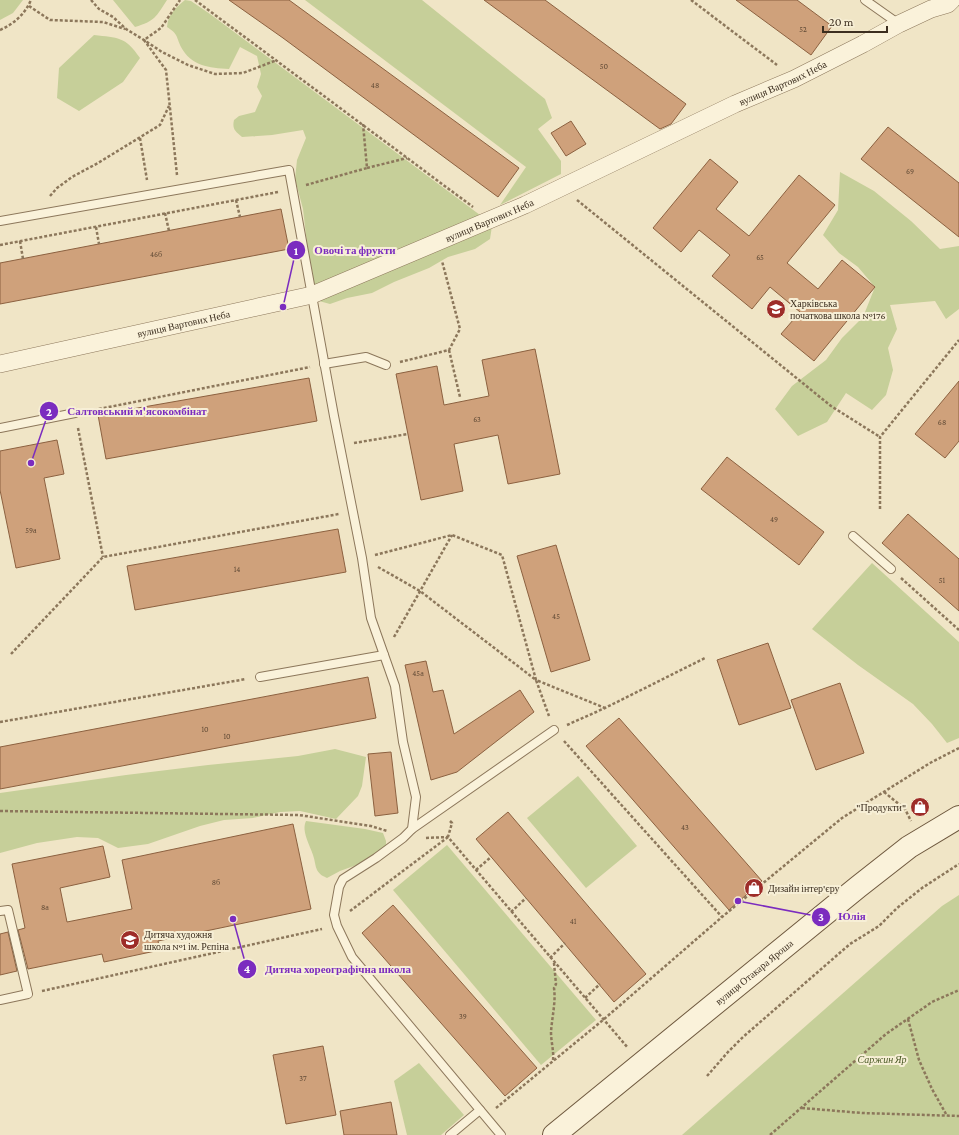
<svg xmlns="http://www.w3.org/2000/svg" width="959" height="1135" font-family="'Crimson Pro',serif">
<rect width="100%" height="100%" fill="#f0e5c6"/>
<g fill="#c6cf99">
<polygon points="0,0 23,0 13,13 0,20"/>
<path d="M113,0h54c-11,17 -12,21 -32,27z"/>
<path d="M185,0l6,1 19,13 274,204 8,8 -2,13 -15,10 -27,8 -19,11 -35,14 -22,11 -25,5 -17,6 -11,-3 -5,-13 -2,-18 -4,-17 -5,-44 -8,-30 2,-19 9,-22 -3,-8 -31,5 -30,2c-7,-6 -10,-8 -8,-17l5,-4 16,-4 7,-16 -5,-9 4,-13 -4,-18 -17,-9 -11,22c-20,-1 -38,-3 -48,-22 -5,-11 -3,-13 -14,-20 1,-12 8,-19 18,-27z"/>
<polygon points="305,0 422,0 545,99 552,118 538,129 561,161 561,174 500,205 526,167"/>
<path d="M94,35c24,3 31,1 46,23l-17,24 -44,29 -22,-13 2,-30z"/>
<polygon points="840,172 874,191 911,221 940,249 959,246 959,309 946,319 935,301 890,305 897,329 888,348 893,370 886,395 872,410 846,393 827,422 798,436 775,409 792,386 826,360 842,338 863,317 875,287 858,267 839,253 823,235 838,210"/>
<polygon points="872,563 959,642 959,738 947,743 932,724 913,704 858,665 812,629"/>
<polygon points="335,749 366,757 362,786 358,796 336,819 300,811 280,812 253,818 224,820 200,826 148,844 118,848 98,838 77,837 37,843 0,853 0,793 126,775 208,765 298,756"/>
<polygon points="578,776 637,846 586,888 527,818"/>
<path d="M306,821l59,8 18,4 3,8v7l-24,15 -22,8 -13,7c-4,-2 -7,-3 -10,-8 -2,-4 -2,-10 -4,-15 -3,-10 -12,-24 -7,-34z"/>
<polygon points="447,845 596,1020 541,1065 393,890"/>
<polygon points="959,895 959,1135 682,1135 942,906"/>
<polygon points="419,1063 464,1115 441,1135 407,1135 394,1081"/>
</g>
<g fill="#cfa17b" stroke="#8c6140">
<polygon points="229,0 289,0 519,168 498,197 283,38"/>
<polygon points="484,0 545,0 686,104 671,124 660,129"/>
<polygon points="736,0 797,0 832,26 811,55"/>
<polygon points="571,121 586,144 566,156 551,133"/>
<polygon points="888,127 959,183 959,237 861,159"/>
<polygon points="710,159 738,182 716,209 749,236 799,175 835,205 787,263 818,289 842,260 875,287 814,361 781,334 800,312 770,287 752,309 712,276 730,255 699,230 681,252 653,228"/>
<polygon points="281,209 289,249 0,304 0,263"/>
<polygon points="535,349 560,474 508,484 498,435 454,444 463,491 421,500 396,374 437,366 444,405 489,396 482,360"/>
<polygon points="309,378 317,421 106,459 98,415"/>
<polygon points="959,381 959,441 945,458 915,434"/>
<polygon points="57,440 64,474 44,478 60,559 16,568 0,490 0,451"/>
<polygon points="727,457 824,532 799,565 701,489"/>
<polygon points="908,514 959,559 959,611 882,543"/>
<polygon points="338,529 346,572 135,610 127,566"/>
<polygon points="556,545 590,660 551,672 517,556"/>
<polygon points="768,643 791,708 739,725 717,660"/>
<polygon points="426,661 433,692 443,690 454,734 520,690 534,712 457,772 431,780 405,665"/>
<polygon points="368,677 376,718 0,789 0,747"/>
<polygon points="840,683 864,753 816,770 791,700"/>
<polygon points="619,718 762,881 729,910 586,746"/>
<polygon points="391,752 398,813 375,816 368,754"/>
<polygon points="508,812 646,974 614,1002 476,839"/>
<polygon points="293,824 311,909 158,941 160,950 104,962 102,954 28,969 18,930 25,928 12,864 103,846 110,877 60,888 67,922 132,909 122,860"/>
<polygon points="393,905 537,1068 505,1096 362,933"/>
<polygon points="8,932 17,971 0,975 0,934"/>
<polygon points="323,1046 336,1115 286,1124 273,1055"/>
<polygon points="391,1102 397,1135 344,1135 340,1111"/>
</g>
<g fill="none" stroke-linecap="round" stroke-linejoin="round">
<g stroke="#8c775b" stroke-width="10">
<g id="lane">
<polyline points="865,0 899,24"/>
<polyline points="0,221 289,170 334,416 362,558 371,618 395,686 403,742 416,797 412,829 403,838 376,858 343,879 339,887 334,915 337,926 352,957 501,1135"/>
<polyline points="324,364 366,357 386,365"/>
<polyline points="0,428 75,413"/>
<polyline points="853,536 891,569"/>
<polyline points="260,677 384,655"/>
<polyline points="412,829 554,730"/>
<polyline points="0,911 8,910 28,994 0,1000"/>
<polyline points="450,1135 480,1110"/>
</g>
</g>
<g stroke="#8c775b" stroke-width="18">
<g id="street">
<path id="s1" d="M0,364l312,-69 213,-90 210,-101 59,-25 69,-35 36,-20 32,-15 17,-5 4,-4"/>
</g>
</g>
<g stroke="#6e583e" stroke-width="24">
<g id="secondary">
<path id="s2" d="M554,1135l304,-248 51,-40 50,-30"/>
</g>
</g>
<g stroke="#8c775b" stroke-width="2.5" stroke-dasharray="3 2" stroke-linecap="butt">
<polyline points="91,0 99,9 113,17 126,29 144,40 162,52 188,65 215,74 243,73 277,60"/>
<polyline points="195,0 473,207"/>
<polyline points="691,0 777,65"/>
<polyline points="29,6 50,20 103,22 125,29"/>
<path d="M0,30c14,-6 25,-16 31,-30"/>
<polyline points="140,138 147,180"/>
<polyline points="367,168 407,158"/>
<polyline points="177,175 166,70 144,40 161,28 180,0"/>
<polyline points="306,185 367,168 363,124"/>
<polyline points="50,196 57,188 72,177 98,163 160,125 169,106"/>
<polyline points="236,200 240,217"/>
<polyline points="577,200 831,406 880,437"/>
<polyline points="165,213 169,231"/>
<polyline points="96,227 99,244"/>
<polyline points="20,241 23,259"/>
<polyline points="0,245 278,192"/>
<polyline points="449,350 460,397"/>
<polyline points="400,362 449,350 460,329 442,261"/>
<polyline points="89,411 310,367"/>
<polyline points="78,428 103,557"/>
<polyline points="354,443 408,434"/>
<polyline points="880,509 880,437 959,340"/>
<polyline points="375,555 452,535 502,555 536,680 605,708"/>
<polyline points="378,567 420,591 536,680 549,716"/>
<polyline points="901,578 959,630"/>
<polyline points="394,637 452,535"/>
<polyline points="11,654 103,557 339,514"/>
<polyline points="0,722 246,679"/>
<polyline points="567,725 605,708 705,658"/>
<polyline points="564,741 722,917"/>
<polyline points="884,792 905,809 911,821"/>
<polyline points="0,811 299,815 371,826 387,831"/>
<polyline points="450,821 452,823 448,837 628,1048"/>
<polyline points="426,838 447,837"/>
<polyline points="476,870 491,857"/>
<polyline points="350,911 448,837"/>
<polyline points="511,912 526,898"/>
<polyline points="550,958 565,943"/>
<polyline points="42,991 322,929"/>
<polyline points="585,998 600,984"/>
<polyline points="908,1019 919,1060 932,1089 946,1114"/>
<path d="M553,1060c1,-9 -2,-18 -2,-28 1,-15 5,-30 3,-44l2,-4 -2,-21"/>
<polyline points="707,1076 728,1052 743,1037 850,944 879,926 897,908 922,888 959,864"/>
<polyline points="496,1108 603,1020 722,917 842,818 930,763 959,748"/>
<polyline points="802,1108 862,1113 959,1116"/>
<polyline points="770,1135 886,1034 932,1002 959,990"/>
</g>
<use href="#lane" stroke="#faf2da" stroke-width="8"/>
<use href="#street" stroke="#faf2da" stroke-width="17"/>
<use href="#secondary" stroke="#faf2da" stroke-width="22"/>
</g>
<defs>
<g id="school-disc" transform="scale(1)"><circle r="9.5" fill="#9d2c29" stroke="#f7efd6"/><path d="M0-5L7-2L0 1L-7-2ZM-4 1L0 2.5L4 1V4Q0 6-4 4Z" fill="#fff"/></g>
<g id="shop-disc" transform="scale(1)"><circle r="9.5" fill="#9d2c29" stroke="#f7efd6"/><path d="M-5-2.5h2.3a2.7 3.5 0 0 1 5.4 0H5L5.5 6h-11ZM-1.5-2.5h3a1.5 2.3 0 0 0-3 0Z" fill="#fff"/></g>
</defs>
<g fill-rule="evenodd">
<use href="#school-disc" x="776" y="309"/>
<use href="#shop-disc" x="920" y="807"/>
<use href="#shop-disc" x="754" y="888"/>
<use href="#school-disc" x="130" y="940"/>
</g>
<g text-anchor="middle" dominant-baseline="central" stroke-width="4" stroke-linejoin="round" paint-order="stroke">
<g font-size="8" fill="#614b36">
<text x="803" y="29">52</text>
<text x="604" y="66">50</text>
<text x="375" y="85">48</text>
<text x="910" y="171">69</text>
<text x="156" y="254">46б</text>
<text x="760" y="257">65</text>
<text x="477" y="419">63</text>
<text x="942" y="422">68</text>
<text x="774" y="519">49</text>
<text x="31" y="530">59а</text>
<text x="237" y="569">14</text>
<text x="942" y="580">51</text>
<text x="556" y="616">45</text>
<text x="418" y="673">45а</text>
<text x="205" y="729">10</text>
<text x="227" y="736">10</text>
<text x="685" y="827">43</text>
<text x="216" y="882">8б</text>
<text x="45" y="907">8а</text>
<text x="573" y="921">41</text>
<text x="463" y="1016">39</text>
<text x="303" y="1078">37</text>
</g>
<g font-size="10" fill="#3c2e1f" stroke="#f7efd6">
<text stroke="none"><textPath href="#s1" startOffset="836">вулиця Вартових Неба</textPath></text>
<text stroke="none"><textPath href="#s1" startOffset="512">вулиця Вартових Неба</textPath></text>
<text stroke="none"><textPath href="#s1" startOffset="188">вулиця Вартових Неба</textPath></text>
<text stroke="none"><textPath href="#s2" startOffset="258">вулиця Отакара Яроша</textPath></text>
</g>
<g font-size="10" fill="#3c2e1f" stroke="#f7efd6" text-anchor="start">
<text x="790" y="303">Харківська<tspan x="790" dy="12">початкова школа №176</tspan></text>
<text x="906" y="807" text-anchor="end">"Продукти"</text>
<text x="768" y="888">Дизайн інтер'єру</text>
<text x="144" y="934">Дитяча художня<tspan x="144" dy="12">школа №1 ім. Рєпіна</tspan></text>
</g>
<g font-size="10" font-style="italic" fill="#4a5925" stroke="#f7efd6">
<text x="882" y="1059">Саржин Яр</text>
</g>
</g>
<path fill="none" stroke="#7b2cbf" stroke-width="1.5" d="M283 307L296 250M31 463L49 411M738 901L821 917M233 919L247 969"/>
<g fill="#7b2cbf" stroke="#f7efd6" stroke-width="1.5">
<circle cx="283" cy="307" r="4"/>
<circle cx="31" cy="463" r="4"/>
<circle cx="738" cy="901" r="4"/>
<circle cx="233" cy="919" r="4"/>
<circle cx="296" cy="250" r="10"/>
<circle cx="49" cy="411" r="10"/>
<circle cx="821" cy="917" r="10"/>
<circle cx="247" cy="969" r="10"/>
</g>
<g font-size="12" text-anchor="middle" font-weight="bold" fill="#fff">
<text x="296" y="255">1</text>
<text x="49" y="416">2</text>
<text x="821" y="921">3</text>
<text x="247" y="973">4</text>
</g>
<g font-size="11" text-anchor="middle" font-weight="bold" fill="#7b2cbf" stroke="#f7efd6" stroke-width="4" stroke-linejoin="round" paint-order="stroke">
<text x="355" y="254">Овочі та фрукти</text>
<text x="137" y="415">Салтовський м'ясокомбінат</text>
<text x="852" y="920">Юлія</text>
<text x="338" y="973">Дитяча хореографічна школа</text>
</g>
<path d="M823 26v6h64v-6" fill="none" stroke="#3c2e1f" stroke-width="2"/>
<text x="829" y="26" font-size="12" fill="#3c2e1f" stroke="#f7efd6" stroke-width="3" paint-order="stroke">20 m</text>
</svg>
